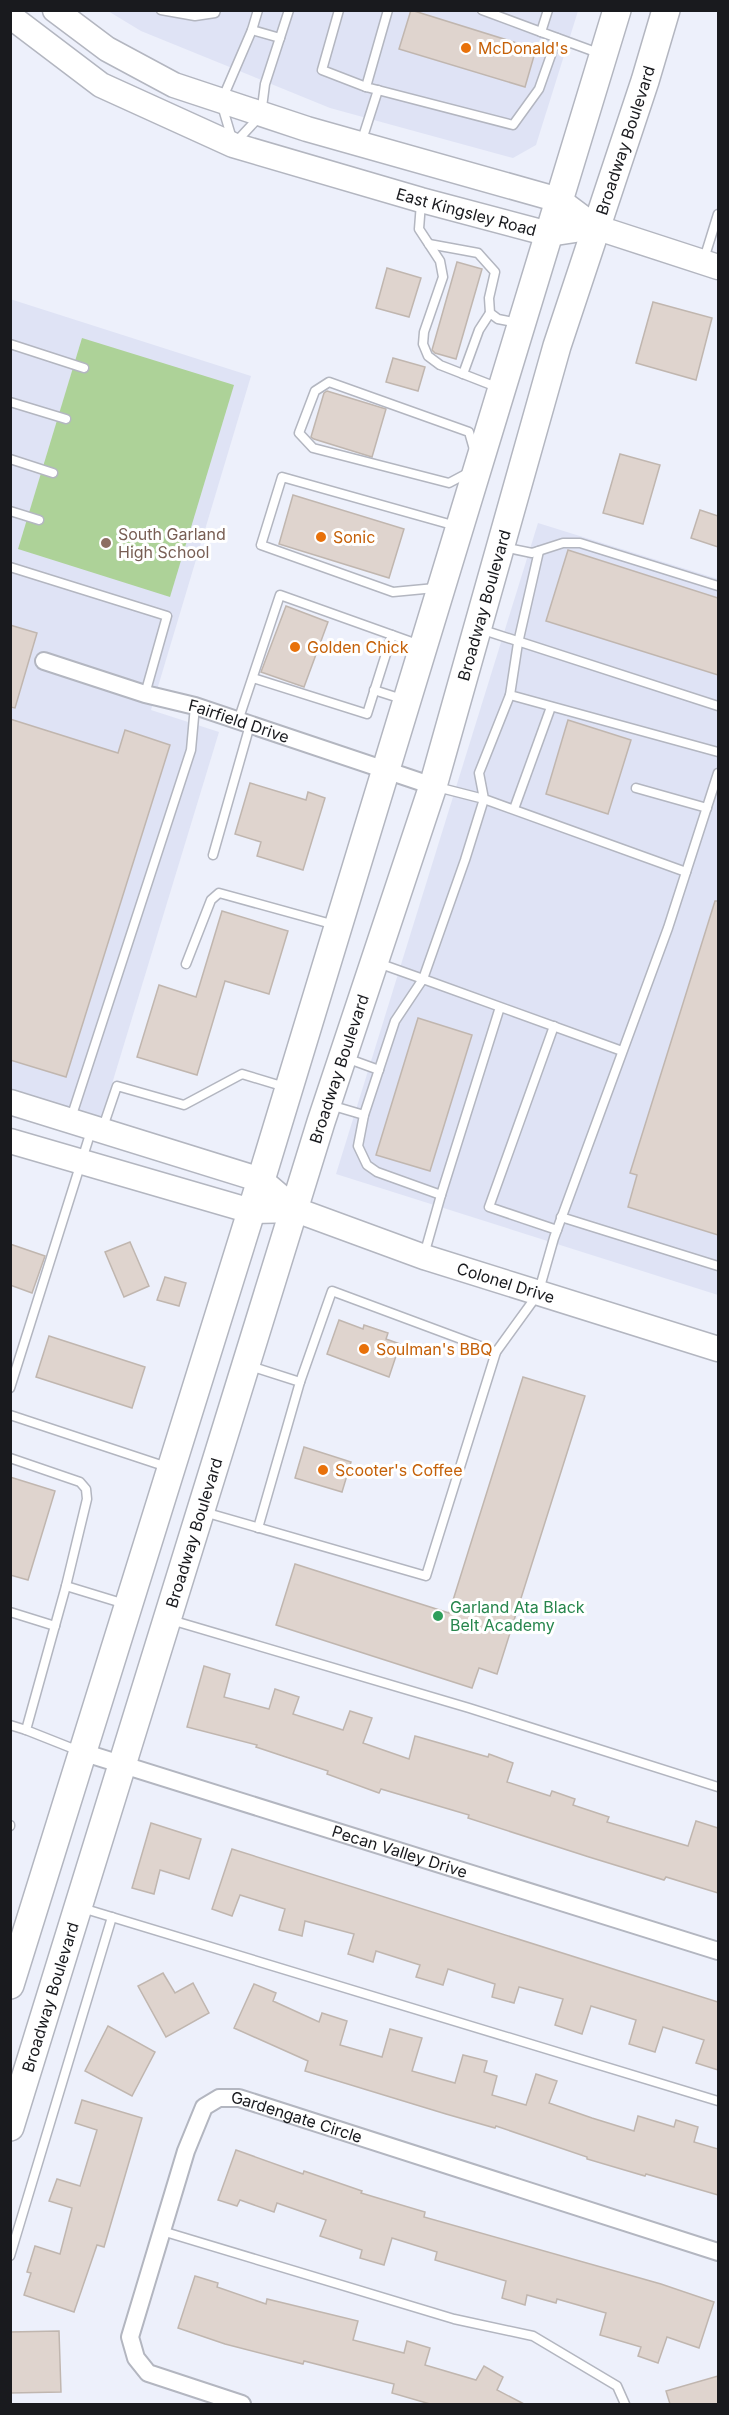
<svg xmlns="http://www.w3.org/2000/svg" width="729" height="2415" font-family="Inter,sans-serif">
<rect width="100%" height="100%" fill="#edf0fb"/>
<g fill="#dfe3f5">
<polygon points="108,11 578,11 536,145 513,158 330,108 141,31"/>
<polygon points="10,299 251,376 151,710 219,732 101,1120 11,1092"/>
<polygon points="538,523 718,579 718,1295 336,1174"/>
</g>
<polygon fill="#add298" points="82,338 234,385 170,597 18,549"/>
<g fill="#dfd4ce" stroke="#c0b6af" stroke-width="1.5">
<polygon points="411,10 536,49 525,87 399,49"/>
<polygon points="457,262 482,269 456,359 435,353 432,350"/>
<polygon points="387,268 421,278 409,317 376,308"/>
<polygon points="653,302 712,318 696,380 636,363"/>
<polygon points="393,358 425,367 418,391 386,382"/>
<polygon points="327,391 386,409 372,457 314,439 311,437 324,393"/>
<polygon points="620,454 660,465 643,524 603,513"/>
<polygon points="293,495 404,529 389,578 279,544"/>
<polygon points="700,510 718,516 718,547 691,538"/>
<polygon points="568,550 718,598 718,675 546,621"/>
<polygon points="286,606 328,622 304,687 261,672"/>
<polygon points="10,625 37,633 15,708 10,707"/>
<polygon points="10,719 118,753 125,730 170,745 66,1077 10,1060"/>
<polygon points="568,720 631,740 608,814 546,794"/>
<polygon points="250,783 306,800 308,792 325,798 303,870 257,856 261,842 235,834"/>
<polygon points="715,901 718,901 718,1235 628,1207 637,1175 630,1173"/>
<polygon points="222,911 288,931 269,994 225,981 197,1075 137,1057 159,985 196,997"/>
<polygon points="418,1018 472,1035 430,1171 376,1155"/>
<polygon points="130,1242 149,1286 124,1297 105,1252"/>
<polygon points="10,1244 45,1256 32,1293 10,1285"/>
<polygon points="165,1277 186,1283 179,1306 157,1300"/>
<polygon points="339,1320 363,1329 364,1325 388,1333 386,1339 400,1344 389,1377 327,1354"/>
<polygon points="49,1336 145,1367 132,1408 36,1377"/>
<polygon points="523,1377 585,1396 497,1674 479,1668 472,1688 276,1625 295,1564 449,1613"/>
<polygon points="304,1447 351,1462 342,1492 295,1478"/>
<polygon points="10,1477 55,1491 28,1580 10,1575"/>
<polygon points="204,1666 230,1674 224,1697 269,1709 275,1689 299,1697 293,1714 343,1730 350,1711 372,1718 363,1743 409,1759 415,1736 488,1757 489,1754 513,1763 507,1782 550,1796 552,1791 575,1799 573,1805 609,1817 607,1822 688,1846 696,1821 718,1828 718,1893 666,1877 664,1880 589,1857 468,1818 469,1815 381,1789 379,1793 327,1774 328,1771 256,1747 257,1745 187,1727"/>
<polygon points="151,1823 201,1839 189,1879 160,1870 154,1894 132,1888"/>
<polygon points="232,1849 718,2002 718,2070 696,2063 704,2040 663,2027 655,2052 629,2044 636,2020 591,2006 582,2034 555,2025 563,1999 519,1987 514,2003 492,1997 495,1984 448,1969 443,1985 416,1977 420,1965 376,1951 373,1962 348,1954 354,1934 305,1921 302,1936 279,1930 285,1909 240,1895 232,1916 212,1909"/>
<polygon points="163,1973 175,1993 193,1983 209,2013 166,2037 138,1986"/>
<polygon points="254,1984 276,1993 273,2001 319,2022 322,2013 347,2021 340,2045 382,2057 390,2029 422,2038 412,2071 455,2083 463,2055 487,2061 484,2072 497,2076 492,2095 526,2105 536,2074 557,2081 549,2103 592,2118 634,2131 638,2116 674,2127 676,2120 698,2127 694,2142 718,2149 718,2195 646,2174 645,2176 587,2159 587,2157 496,2126 495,2128 446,2114 305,2071 308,2061 234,2028"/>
<polygon points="108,2026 155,2052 132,2096 85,2071"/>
<polygon points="82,2100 142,2118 104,2247 97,2245 74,2312 24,2295 31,2273 27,2272 35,2246 60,2254 72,2208 49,2201 57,2179 80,2186 97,2130 75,2123"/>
<polygon points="236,2150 303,2174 304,2171 362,2191 361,2193 425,2212 424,2217 661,2284 714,2302 699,2348 667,2337 658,2363 638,2356 641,2347 600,2335 606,2313 557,2299 556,2303 527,2295 525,2305 502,2298 506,2281 435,2260 437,2252 392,2238 384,2265 360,2258 362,2250 320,2236 326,2220 277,2203 274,2212 240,2200 237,2206 218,2200"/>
<polygon points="195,2276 218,2283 217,2287 266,2304 267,2299 358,2321 353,2340 404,2353 407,2341 430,2348 425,2365 476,2380 484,2366 503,2377 497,2390 524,2404 430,2404 392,2393 394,2384 304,2361 303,2364 225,2344 178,2328"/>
<polygon points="59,2331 61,2392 10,2393 10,2332"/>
<polygon points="718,2376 718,2404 670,2404 666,2391"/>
</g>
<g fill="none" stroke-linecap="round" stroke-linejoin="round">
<g stroke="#b3b6c0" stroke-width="11">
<g id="lane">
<polyline points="161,10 195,16 215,13 216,10"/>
<polyline points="339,10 322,70 366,87"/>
<polyline points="388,10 366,87 513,125 539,89 557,38"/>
<polyline points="482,10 541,32"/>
<polyline points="548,10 541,32 601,54"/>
<polyline points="252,30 280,38"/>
<polyline points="232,139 221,102 252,30 258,10"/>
<polyline points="235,143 261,115 265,84 289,10"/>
<polyline points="361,143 378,90"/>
<polyline points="421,203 419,229 440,261 443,277 424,332 423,344 428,356 440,365 499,388"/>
<polyline points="429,244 478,253 495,272 489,298 490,313 498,319 518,323"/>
<polyline points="704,259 718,214"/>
<polyline points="10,344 84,368"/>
<polyline points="463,374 479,330 490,313"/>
<polygon points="329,382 469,432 479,467 449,483 313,448 299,433 315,391"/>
<polyline points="10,402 66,419"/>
<polyline points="10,459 53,473"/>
<polyline points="10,511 39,520"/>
<polyline points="503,547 532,553 563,543 580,543 718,586"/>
<polyline points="539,551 518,643 510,695 718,752"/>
<polyline points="10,567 167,616 145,694"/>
<polyline points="435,588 393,592 261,545 282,477 456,526"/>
<polyline points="480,629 718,706"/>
<polyline points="253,678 367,714 392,635"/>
<polyline points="374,690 402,699"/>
<polyline points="510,695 479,773 484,799 686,872"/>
<polyline points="238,721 280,595 420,645"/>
<polyline points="636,788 707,808"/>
<polyline points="514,809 551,707"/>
<polyline points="213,855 250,725"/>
<polyline points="378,963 423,979 465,860 484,799 437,787"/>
<polyline points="186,964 211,900 219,893 335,925"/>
<polyline points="500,1007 441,1195 377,1172 367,1165 358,1146 364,1115 395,1021 423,979 622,1051"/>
<polyline points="554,1026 489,1207 557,1230"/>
<polyline points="346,1058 379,1070"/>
<polyline points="330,1105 364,1115"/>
<polyline points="71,1118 191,750 195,706"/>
<polyline points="102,1130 117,1086 184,1105 242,1074 285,1087"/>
<polyline points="561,1217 718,1266"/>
<polyline points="424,1255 441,1195"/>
<polyline points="250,1366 300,1382 258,1528"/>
<polyline points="300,1382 332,1291 496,1352"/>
<polyline points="10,1388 91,1131"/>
<polyline points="10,1415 167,1467"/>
<polyline points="10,1458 80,1482 86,1489 87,1499 66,1586"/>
<polyline points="204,1512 426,1576 496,1352 538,1294 554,1238 668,928 718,773"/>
<polyline points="10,1612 55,1626"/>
<polyline points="171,1620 469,1708 718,1787"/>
<polyline points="10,1725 26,1730"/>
<polyline points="79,1751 26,1730 66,1586 125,1604"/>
<polyline points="10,1825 10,1826"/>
<polyline points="82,1908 718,2101"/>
<polyline points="162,2231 454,2319 533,2336 617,2386 625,2404"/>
<polyline points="10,2256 112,1917"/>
</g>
</g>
<g stroke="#b3b6c0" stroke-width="20">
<g id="street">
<path id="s1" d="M44,661l101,33 50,12 238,80"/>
<path id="s2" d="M82,1752l636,199"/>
<path id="s3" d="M242,2404l-94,-31 -12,-15 -6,-21 56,-186 18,-44 15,-9h20l479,154"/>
</g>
</g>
<g stroke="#b3b6c0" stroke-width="27">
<g id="secondary">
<polyline points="55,10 107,49 174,85 307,129 559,200 595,227 718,267"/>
<path id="s4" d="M10,16l91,69 132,60 188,55 128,34 46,-7"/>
<path id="s5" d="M10,1102l251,78 35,30 128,47 294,92"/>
<polyline points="10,1141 251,1211 296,1210"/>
</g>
</g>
<g stroke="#b3b6c0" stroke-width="30">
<g id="primary">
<polyline points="10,1985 261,1180 617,10"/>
<path id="s6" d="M10,2127l311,-1005 112,-336 124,-440 88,-265 21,-71"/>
</g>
</g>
<use href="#lane" stroke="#fff" stroke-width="8"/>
<use href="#street" stroke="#fff" stroke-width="16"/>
<use href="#secondary" stroke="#fff" stroke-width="24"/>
<use href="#primary" stroke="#fff" stroke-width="27"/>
</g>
<g fill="#e8710a" stroke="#fff" stroke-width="2">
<circle cx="466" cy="48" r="6"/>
<circle cx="321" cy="537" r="6"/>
<circle cx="295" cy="647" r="6"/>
<circle cx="364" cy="1349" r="6"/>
<circle cx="323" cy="1470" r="6"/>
</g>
<circle fill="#8d6e63" stroke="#fff" stroke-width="2" cx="106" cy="543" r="6"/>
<circle fill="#2e9e5b" stroke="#fff" stroke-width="2" cx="438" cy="1616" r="6"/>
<g text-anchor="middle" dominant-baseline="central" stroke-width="6" stroke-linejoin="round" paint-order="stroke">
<g font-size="16" fill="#c56008" stroke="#fff" text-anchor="start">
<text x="478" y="48">McDonald's</text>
<text x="333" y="537">Sonic</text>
<text x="307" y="647">Golden Chick</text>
<text x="376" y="1349">Soulman's BBQ</text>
<text x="335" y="1470">Scooter's Coffee</text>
</g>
<g font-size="16" fill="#191a1e" stroke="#fff">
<text stroke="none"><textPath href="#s6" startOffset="2080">Broadway Boulevard</textPath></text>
<text stroke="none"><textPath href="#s4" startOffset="502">East Kingsley Road</textPath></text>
<text stroke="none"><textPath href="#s6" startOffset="1594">Broadway Boulevard</textPath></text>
<text stroke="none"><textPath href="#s1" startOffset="204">Fairfield Drive</textPath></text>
<text stroke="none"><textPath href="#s6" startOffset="1108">Broadway Boulevard</textPath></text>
<text stroke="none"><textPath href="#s5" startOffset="531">Colonel Drive</textPath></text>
<text stroke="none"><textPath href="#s6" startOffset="622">Broadway Boulevard</textPath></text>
<text stroke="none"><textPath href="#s2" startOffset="333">Pecan Valley Drive</textPath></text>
<text stroke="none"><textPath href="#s6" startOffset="136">Broadway Boulevard</textPath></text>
<text stroke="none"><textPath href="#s3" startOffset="480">Gardengate Circle</textPath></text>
</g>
<g font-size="16" fill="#785e54" stroke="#fff" text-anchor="start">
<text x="118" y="534">South Garland<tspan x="118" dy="18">High School</tspan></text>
</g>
<g font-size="16" fill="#27864d" stroke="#fff" text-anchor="start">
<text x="450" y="1607">Garland Ata Black<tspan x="450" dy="18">Belt Academy</tspan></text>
</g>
</g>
<rect width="729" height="2415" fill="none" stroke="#191a1e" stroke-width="24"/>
</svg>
